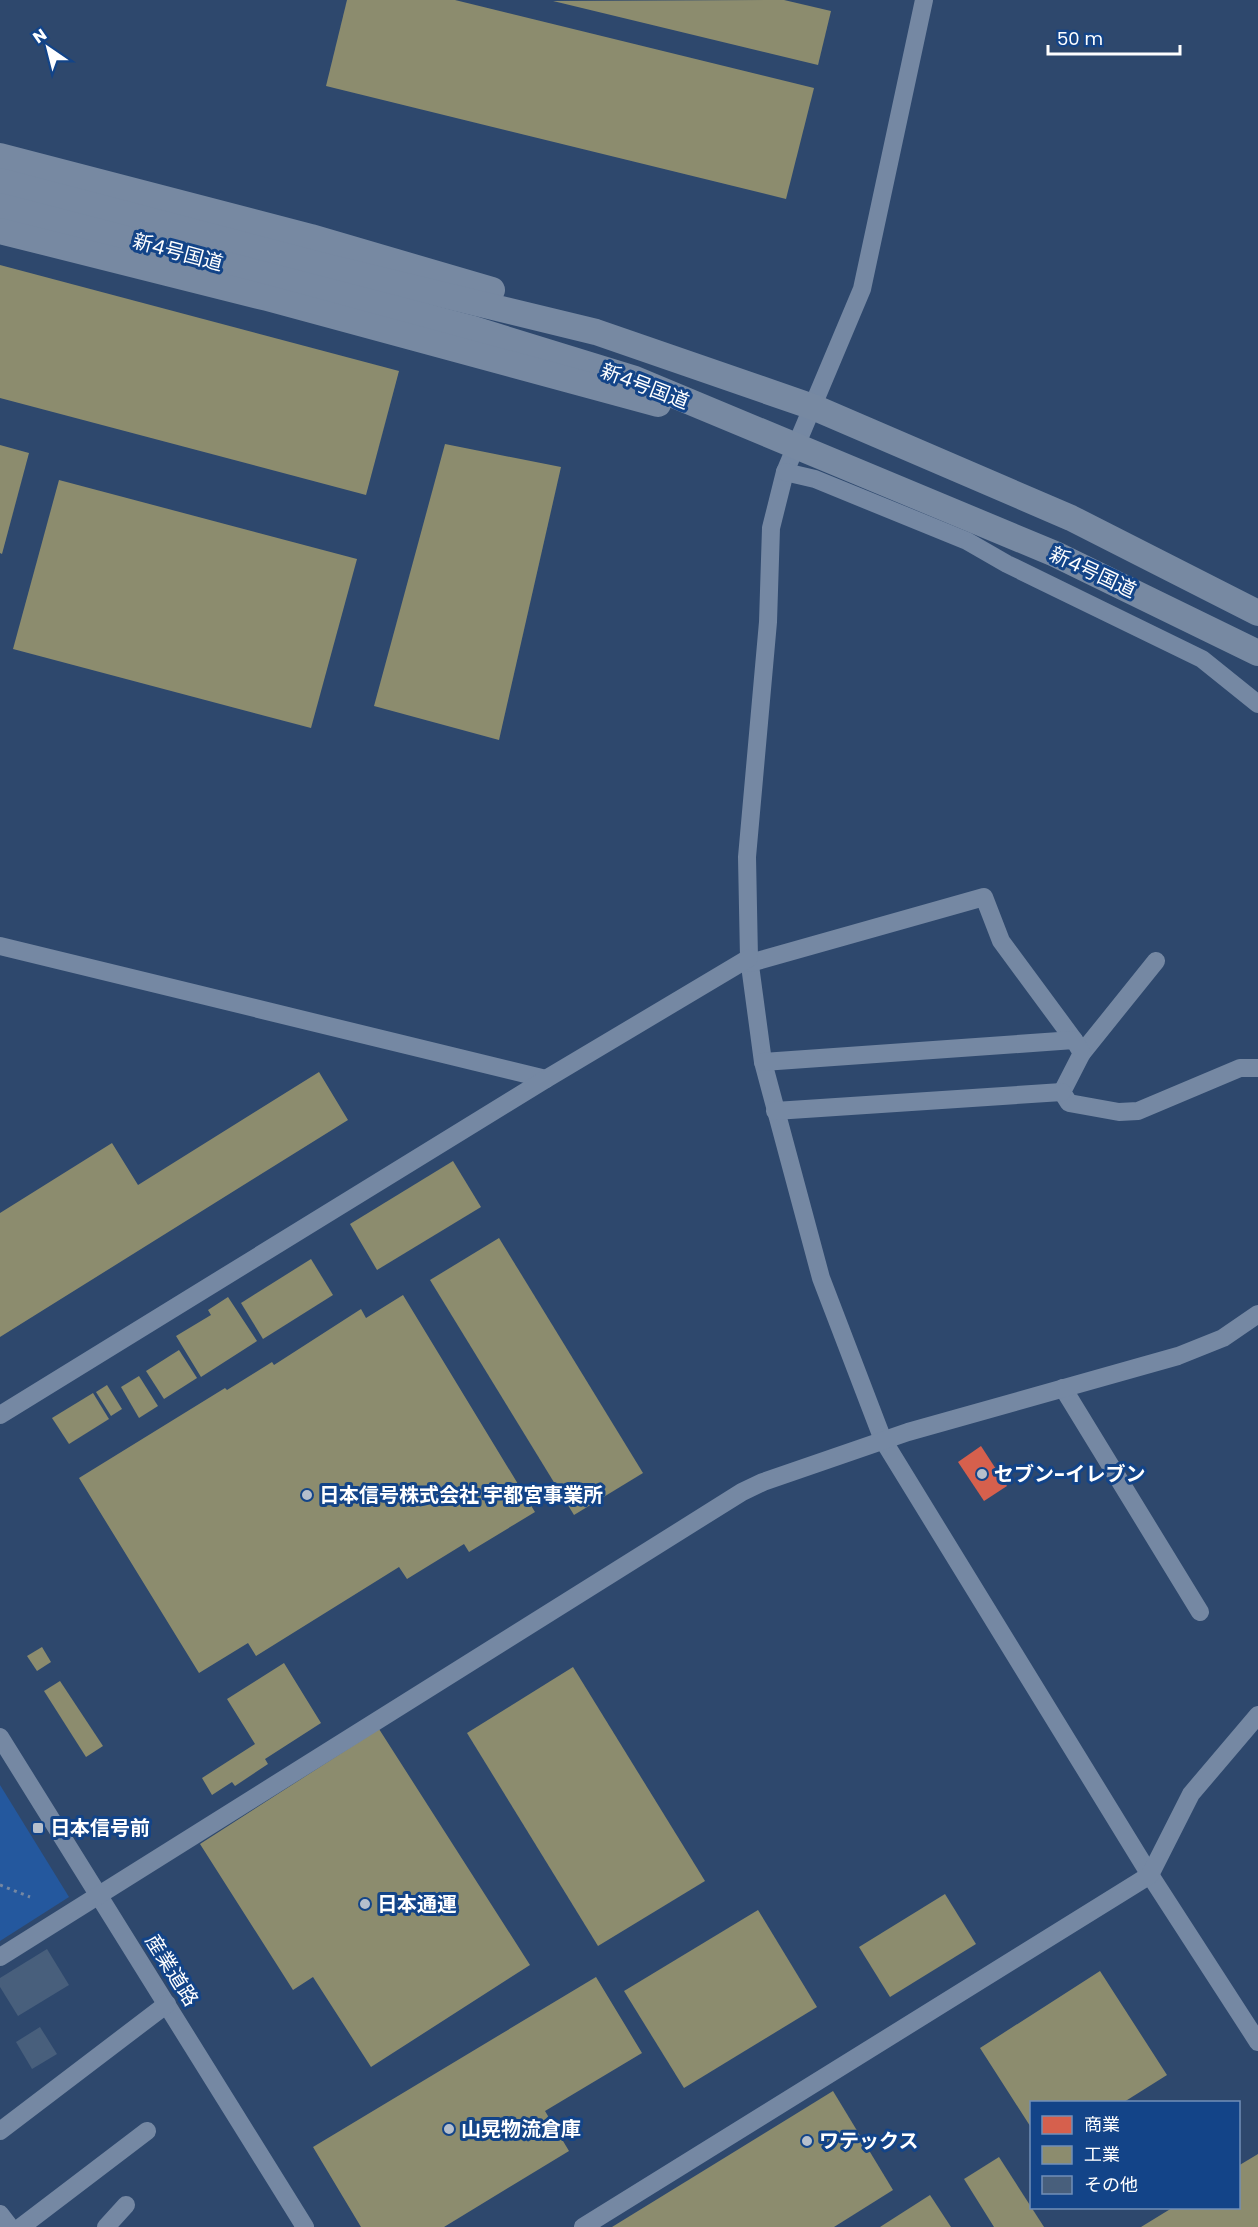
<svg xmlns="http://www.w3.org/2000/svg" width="1258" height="2227" font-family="Poppins,'Noto Sans JP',sans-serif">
<rect width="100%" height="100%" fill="#2e486d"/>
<polygon fill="#24589e" points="0,1785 69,1897 0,1941"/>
<polygon fill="#d6604d" points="981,1446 1007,1486 984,1501 958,1462"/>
<g fill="#8c8c6e">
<polygon points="347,0 455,0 814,88 786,199 326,86"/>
<polygon points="784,0 831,11 818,65 553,1"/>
<polygon points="0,265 399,371 366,495 0,398"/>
<polygon points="445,444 561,467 499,740 374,706"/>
<polygon points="0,445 29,453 2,554 0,553"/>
<polygon points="59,480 357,559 311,728 13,649"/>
<polygon points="319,1072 348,1120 0,1337 0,1213 112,1143 138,1185"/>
<polygon points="453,1161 481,1207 377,1270 350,1224"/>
<polygon points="499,1238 643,1473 574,1515 430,1280"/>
<polygon points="311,1259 333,1295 263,1339 241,1303"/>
<polygon points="403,1295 535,1512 469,1552 464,1544 407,1579 399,1567 256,1656 248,1643 199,1673 79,1478 225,1388 227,1390 272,1362 274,1365 361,1309 366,1318"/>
<polygon points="228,1297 257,1341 201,1377 176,1336 211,1315 208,1310"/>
<polygon points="179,1350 197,1378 164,1399 146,1371"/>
<polygon points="139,1376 158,1406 139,1418 121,1387"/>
<polygon points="107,1385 122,1409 111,1416 96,1392"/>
<polygon points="93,1393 109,1419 69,1444 52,1418"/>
<polygon points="42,1647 51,1662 37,1671 27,1656"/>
<polygon points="284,1663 321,1723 265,1759 268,1764 235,1786 232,1782 212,1795 202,1778 255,1744 227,1699"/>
<polygon points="573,1667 705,1881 598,1946 467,1733"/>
<polygon points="60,1681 103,1746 86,1757 44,1691"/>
<polygon points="379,1729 530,1965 371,2067 313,1977 293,1990 200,1844"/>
<polygon points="945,1894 976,1944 890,1997 859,1947"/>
<polygon points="758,1910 817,2007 684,2088 624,1991"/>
<polygon points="1100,1971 1167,2075 1124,2102 1032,2102 1032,2129 980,2048"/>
<polygon points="596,1977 642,2053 545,2111 569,2151 444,2227 361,2227 313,2147"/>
<polygon points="833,2091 893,2190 834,2227 612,2227"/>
<polygon points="1258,2154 1258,2227 1141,2227 1172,2208 1238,2208 1238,2166"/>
<polygon points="999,2157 1044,2227 994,2227 964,2179"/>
<polygon points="930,2195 951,2227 880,2227"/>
</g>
<g fill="#485f7c">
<polygon points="47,1949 69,1985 18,2016 0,1987 0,1978"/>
<polygon points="40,2027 57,2054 32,2069 16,2042"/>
</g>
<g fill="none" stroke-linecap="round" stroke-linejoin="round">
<polyline stroke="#7588a3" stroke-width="3" stroke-dasharray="3 4.5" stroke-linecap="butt" points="0,1885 30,1897"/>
<g stroke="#7588a3" stroke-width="18">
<polyline points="924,0 862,289 785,472 771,528 768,622 747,857 749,958 763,1062 821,1278 883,1440 1150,1875 1258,2042"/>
<polyline points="785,472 815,479 967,541 1007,564 1202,659 1258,704"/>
<polyline points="0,946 546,1079"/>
<polyline points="750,963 984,897 1001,941 1074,1040"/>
<polyline points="1082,1053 1156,961"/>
<polyline points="763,1062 1074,1040 1082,1053 1062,1092 1069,1103 1119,1112 1138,1111 1240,1068 1258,1068"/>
<polyline points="775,1111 1062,1092"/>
<polyline points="1063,1388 1200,1612"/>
<polyline points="0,1415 546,1079 749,958"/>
<polyline points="0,1737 305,2227"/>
<polyline points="0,1957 742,1492 763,1482 908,1432 1178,1356 1223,1338 1258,1314"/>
<polyline points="0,2131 167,2004"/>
<polyline points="0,2214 10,2227"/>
<polyline points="21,2227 147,2131"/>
<polyline points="106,2227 126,2205"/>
<polyline points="583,2227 1150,1875 1191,1794 1258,1715"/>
</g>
<g stroke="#7789a2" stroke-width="26">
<polyline points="0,156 311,237 492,290"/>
<polyline points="0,181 328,267 596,332 813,407 1071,518 1258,613"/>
<polyline points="0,206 470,328 635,379 1055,554 1258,653"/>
<polyline points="0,231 267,298 658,404"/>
</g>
</g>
<g fill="#b6bfcc" stroke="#134488" stroke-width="2">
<circle cx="982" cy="1474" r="6"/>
<circle cx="307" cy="1495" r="6"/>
<rect x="32" y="1822" width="12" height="12" rx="3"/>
<circle cx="365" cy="1904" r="6"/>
<circle cx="449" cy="2129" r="6"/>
<circle cx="807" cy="2141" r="6"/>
</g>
<g text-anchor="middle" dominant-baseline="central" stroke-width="6" stroke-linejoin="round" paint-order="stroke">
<g font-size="20" fill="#fff" stroke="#134488">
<text transform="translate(178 252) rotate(15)">新4号国道</text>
<text transform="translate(645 386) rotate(21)">新4号国道</text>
<text transform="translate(1093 572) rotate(25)">新4号国道</text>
<text transform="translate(172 1970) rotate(58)">産業道路</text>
</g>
<g font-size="20" font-weight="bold" fill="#fff" stroke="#134488" text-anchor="start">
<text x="994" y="1474">セブン-イレブン</text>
<text x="319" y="1495">日本信号株式会社 宇都宮事業所</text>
<text x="50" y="1828">日本信号前</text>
<text x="377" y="1904">日本通運</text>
<text x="461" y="2129">山晃物流倉庫</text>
<text x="819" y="2141">ワテックス</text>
</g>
</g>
<rect x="1030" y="2101" width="210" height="108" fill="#134488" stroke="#718fb8" stroke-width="1.5"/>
<rect x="1042" y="2116" width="30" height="18" fill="#d6604d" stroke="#718fb8" stroke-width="1.5"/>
<text x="1084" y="2131" font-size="18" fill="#ffffff">商業</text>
<rect x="1042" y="2146" width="30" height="18" fill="#8c8c6e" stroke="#718fb8" stroke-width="1.5"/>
<text x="1084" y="2161" font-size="18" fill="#ffffff">工業</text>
<rect x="1042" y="2176" width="30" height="18" fill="#485f7c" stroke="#718fb8" stroke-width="1.5"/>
<text x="1084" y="2191" font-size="18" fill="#ffffff">その他</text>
<g transform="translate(48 48) rotate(325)" stroke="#134488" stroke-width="4.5" paint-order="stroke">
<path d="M0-4.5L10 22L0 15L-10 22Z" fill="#ffffff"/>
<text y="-9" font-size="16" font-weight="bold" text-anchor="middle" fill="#ffffff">N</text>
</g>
<path d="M1048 45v9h132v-9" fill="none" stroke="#ffffff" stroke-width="3"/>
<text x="1057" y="45" font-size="18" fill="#ffffff" stroke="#134488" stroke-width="4.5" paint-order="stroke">50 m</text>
</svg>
